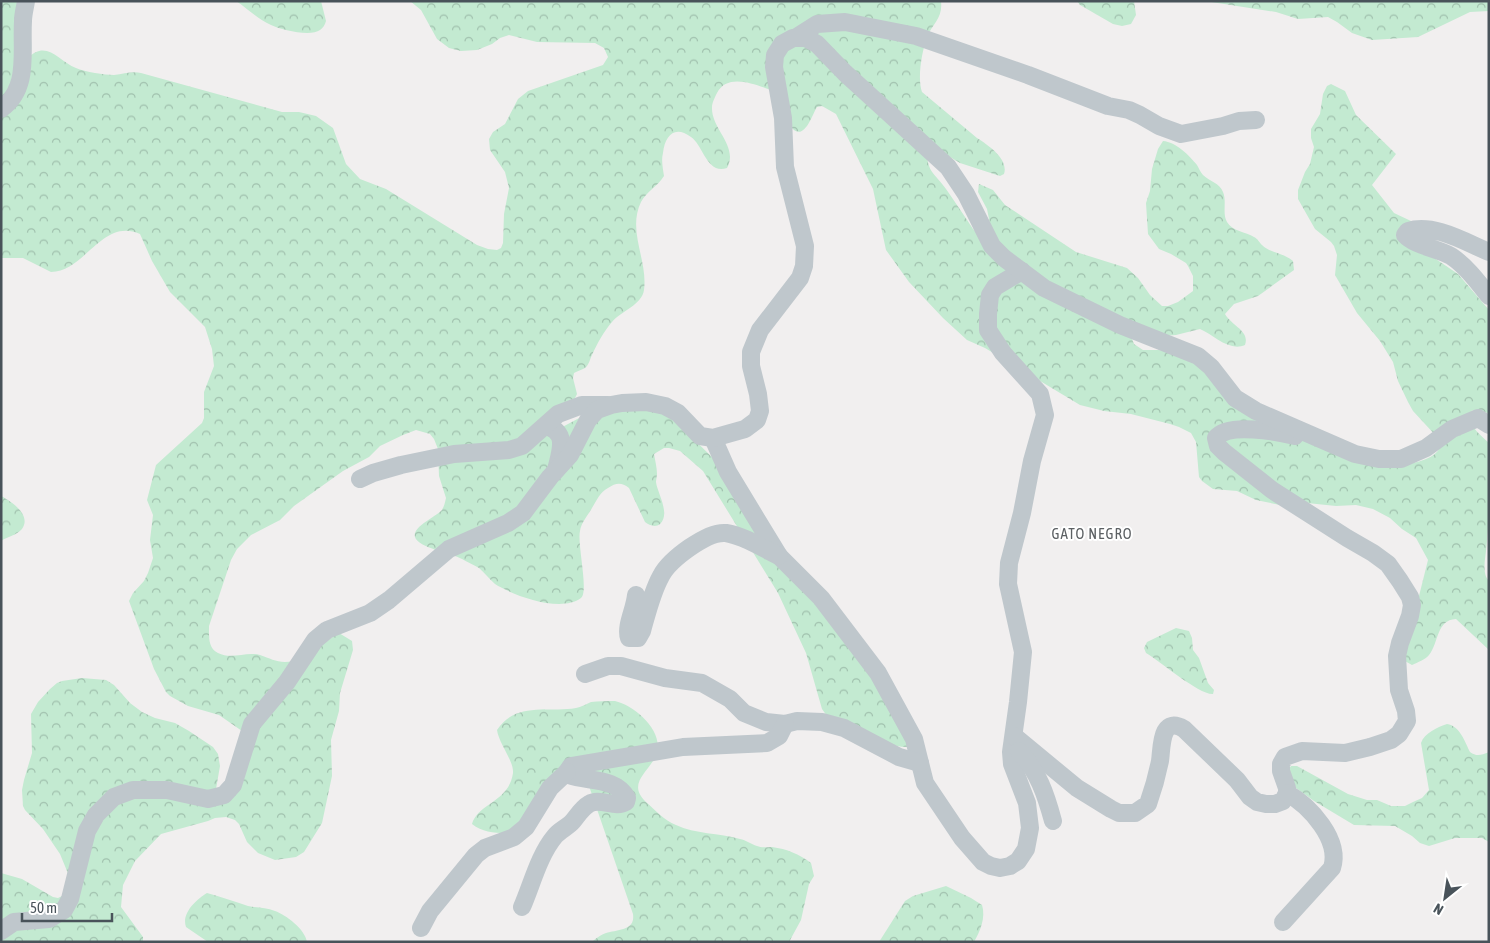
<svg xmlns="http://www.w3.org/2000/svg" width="1490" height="943" font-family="'Asap Condensed',sans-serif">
<defs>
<pattern id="forest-crowns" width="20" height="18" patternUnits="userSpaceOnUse" patternTransform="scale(1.25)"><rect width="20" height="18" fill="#c3ead1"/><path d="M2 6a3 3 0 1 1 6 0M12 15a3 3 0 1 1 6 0" fill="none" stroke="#a0c0ad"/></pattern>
</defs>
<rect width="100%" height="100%" fill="#f1efef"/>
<g fill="url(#forest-crowns)">
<polygon points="1,1 18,1 15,63 10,87 1,102"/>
<path d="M236,1h85l5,20c-1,4 -3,7 -6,9 -9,7 -39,0 -49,-5 -13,-6 -23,-16 -35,-24z"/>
<path d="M410,1h531c2,17 -8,22 -14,36 -5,14 -10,41 -5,55l55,46c11,7 32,21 27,36l-4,2 -40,-13 -25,-15 -8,3c0,22 8,22 19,38 9,13 18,26 27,40l3,3 15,-3 -4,-20 -9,-17 1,-8 14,6 12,15 71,47 51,16 11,10 12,17 12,11h6l10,-4 15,-11v-15l-5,-10 -2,-3 -15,-9 -12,-5 -11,-15 -2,-31 4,-12 2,-22 6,-20 5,-8c13,1 26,14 34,24 2,3 3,7 6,10 6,6 17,8 20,17 4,9 -1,22 4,30 5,9 19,10 27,15 4,2 5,5 8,8 8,8 22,8 31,16l1,9 -36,26 -24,8 -9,10c7,12 25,17 20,31 -16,7 -31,-10 -45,-16l-24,6 -40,3 -4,1 2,5 9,6h16l23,4 18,9 24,28 178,74c13,-2 35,-6 39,-20l-4,-8 -24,-26 -5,-9 -10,-21 -5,-19 -13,-21 -23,-28 -22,-38 2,-20 -3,-9 -3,-4 -16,-13 -17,-30v-9l7,-18 5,-8 4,-17 -3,-9v-9l9,-15 3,-20 4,-8 4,-2 14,7 11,24 40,39 -24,31 22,28 17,8 7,26 40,27 31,36v104c-6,-3 -11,-5 -18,-3 -4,15 9,23 18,32 0,35 1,73 -3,108 -1,9 -4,23 3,30v69l-33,-31c-20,1 -17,24 -27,36 -4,5 -11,7 -17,10l-9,-5 25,-100 -12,-22 -14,-9 -12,-11 -17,-9 -17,-4 -20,1 -29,-3 -27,2 -24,-5 -19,-9 -24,-2 -11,-8 -3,-4 -3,-35 -5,-9 -12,-6 -9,-3 -39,-10 -27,-3 -24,-6 -95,-57 -18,-8 -24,-22 -34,-36 -23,-32 -13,-61 -37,-75 -14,-8 -5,1c-5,8 -13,36 -26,20l-15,-35c-17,-6 -48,-21 -59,1 -2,4 -5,10 -5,14 -1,22 27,39 15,61 -20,7 -24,-23 -36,-31 -16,-12 -26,-2 -28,16 -2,7 0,16 1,23 -6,10 -18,16 -23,26 -14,29 7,58 3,88 -2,15 -23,21 -32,32 -8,9 -15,22 -20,33 -2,4 -3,10 -7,13 -3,2 -8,3 -11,5l-1,5 4,16 -2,4 -37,42 45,-24 25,-4 41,-2 22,7 44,43 158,217 37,68 -3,2c-20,1 -60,-22 -80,-31l-5,-7 -16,-56 -28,-60 -75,-122 -23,-20 -11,-3h-5l-10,6c1,6 3,14 3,20 0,2 -1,6 -1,8 1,10 15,32 4,42 -5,4 -11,1 -15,-2l-16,-34c-8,-6 -13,-5 -21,0 -8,4 -11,12 -16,20 -4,7 -11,15 -12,23 -3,13 9,61 1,67 -20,15 -67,-2 -86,-14 -6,-5 -10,-11 -16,-16 -5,-3 -12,-6 -17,-9 -10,-6 -44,-11 -47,-22 -3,-10 20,-20 26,-26 3,-3 4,-9 5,-13l-7,-22 -1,-27 -4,-10 -4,-5 -14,-4 -13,5 -23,11 -11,11 -26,14 -49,35 -14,14 -29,15 -14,14 -6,11 -22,66c0,11 -1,22 9,27 14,7 28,-2 42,2 12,4 19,9 33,6 12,-3 34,-21 46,-28l13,8 1,9 -13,43 -1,18 -8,29 1,36 -10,47 -18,29 -8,5 -21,3 -17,-7 -11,-11 -8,-18 -4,-4 -9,-3 -11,1 -7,3 -47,13 -26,27 -12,24 -2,22 22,30v5h-142l2,-19 -2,-3v-47l21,6 31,18 5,1 4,-2 5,-10 2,-10 -2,-5 -7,-17 -17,-25 -18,-19 -2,-4 -1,-16 2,-10 8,-27 -1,-39 7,-12 12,-13 7,-6 5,-2 20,-3 24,2 8,5 16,18 12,9 13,6 20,5 14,8 24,16 5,7 2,12 -4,23 6,4 20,-62 -23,-16 -31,-9 -18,-10 -4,-4 -12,-23 -25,-68 4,-8 11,-12 4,-8 5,-15 -3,-18 3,-25 -6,-15 9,-35 46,-42 2,-5v-26l10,-26 -2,-17 -7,-22 -35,-35 -18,-31 -12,-27c-38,-17 -55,38 -89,38l-28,-14h-22v-143l27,-57c19,-19 31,4 48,10 9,4 29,7 38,7 10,-1 18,-4 27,-2l141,39h17l17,4 17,12 13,36 14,15 26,10 91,56 11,4 9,1 4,-2 2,-5 1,-29 5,-26 -4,-16 -15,-22 -1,-11 4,-7 12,-8 13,-25 10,-8 75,-26 5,-8 -4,-9 -9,-5 -58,-1 -28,-7 -9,3 -8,6 -15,6 -16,1 -12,-3 -12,-9 -16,-29z"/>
<polygon points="1077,1 1134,1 1136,15 1131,24 1122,26 1113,24 1080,5"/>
<polygon points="1205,1 1489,1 1489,11 1470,12 1418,37 1372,40 1352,33 1337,22 1328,17 1298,19 1276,12"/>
<path d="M1,496c10,5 31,19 21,33 -5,6 -15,8 -21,12z"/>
<path d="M1176,628l13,3 3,7 1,12 6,8 9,25 6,7 -1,4c-14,1 -53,-33 -67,-41l-2,-5 3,-6z"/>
<path d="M615,701c19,4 48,29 42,51 -5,19 -32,30 -11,50 9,8 18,18 30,23 19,9 43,8 64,14 6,1 11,5 17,7 5,2 11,1 15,1 15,2 27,7 39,16l3,13 -5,8 -8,36 -12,22h-197c5,-5 12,-9 18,-10 12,-3 25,-3 23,-18l-44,-128 -15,-13 -68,60c-13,0 -24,-1 -34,-9 6,-21 37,-22 41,-51 1,-12 -14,-29 -16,-43 19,-29 51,-17 79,-22 5,-1 10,-4 15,-6 7,-1 16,-1 24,-1z"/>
<path d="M1447,724c13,2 18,18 23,28 7,5 11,3 19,0v90l-7,-4h-27l-26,8 -9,-3 -8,-7 -17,-10 -41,-1 -40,-24 -18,-13 -7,-19 2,-3h6l51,28 19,6h10l14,6h14l8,-4 9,-4 7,-8 -8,-47c3,-10 17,-16 26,-19z"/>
<path d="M946,886l25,12 11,7c4,13 -2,26 -8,37h-95l26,-41 8,-5z"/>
<path d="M207,893c14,4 27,8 41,13 9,2 18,1 27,5 11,4 30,18 32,31h-99l-22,-15c-5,-14 11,-28 21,-34z"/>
</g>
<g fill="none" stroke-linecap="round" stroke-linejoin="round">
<g stroke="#bfc7cc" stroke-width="18">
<polyline points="795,38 817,24 845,22 916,36 1028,75 1108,106 1129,110 1140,115 1159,126 1181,134 1223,126 1239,121 1256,120"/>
<path d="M1,109c29,-21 20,-57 22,-88 0,-7 2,-13 3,-20"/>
<path d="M1489,252c-24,-10 -55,-29 -81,-21l-3,4c10,11 32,13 46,21 15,10 27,26 38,40"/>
<path d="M546,426c23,6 14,27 10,44"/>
<polyline points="713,438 728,472 779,556 821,598 878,673 914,739 925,783 962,838 983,862 991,866 1000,868 1010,866 1018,861 1026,849 1030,828 1027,803 1012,764 1011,752 1018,702 1023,652 1008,584 1009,563 1022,513 1032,461 1045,415 1040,394 1003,353 988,330 988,314 990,295 995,287 1022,271"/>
<polyline points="360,479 373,473 401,465 454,454 509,450 522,446 558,414 582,405 608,405"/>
<path d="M636,595c-1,14 -11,31 -7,43h9l4,-7c5,-18 10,-39 19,-55 8,-16 46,-45 65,-43 19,3 36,15 53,23"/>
<polyline points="585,674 608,666 621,666 665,678 702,683 730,699 744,713 766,722 785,724 797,721 822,722 844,728 899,757 920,763"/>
<path d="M1014,736l63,52 34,21 8,4h16l13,-9c5,-14 9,-28 12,-43 2,-13 0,-46 24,-32l53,51 13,17 7,5 9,2h9l8,-3 4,-8v-5l-6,-17v-7l4,-7 17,-6 43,2 25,-6 21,-7 8,-6 8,-13 -1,-10 -7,-21 -2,-34 3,-13 10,-27 2,-11 -2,-8 -10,-16 -12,-17 -15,-11 -26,-15 -75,-48 -48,-38 -6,-6 -2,-8c12,-16 62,-6 79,-2"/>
<path d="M1019,751c19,20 27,44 34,70"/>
<path d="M522,907c10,-23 17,-52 33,-71 5,-6 13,-9 18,-15 5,-6 9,-13 16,-17 11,-7 26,5 37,-2l1,-4c-11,-21 -39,-16 -58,-23l-2,-3 4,-6 112,-19 84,-4 12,-7 6,-12"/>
<path d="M1283,922l49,-54c9,-28 -22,-62 -45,-75"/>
<polyline points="421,928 430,911 476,855 485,848 514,837 526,827 550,788 567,772"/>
<polyline points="1,931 14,922 49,919 64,910 70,899 87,831 96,815 114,797 133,790 167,790 208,799 224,795 233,785 252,724 287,682 315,640 327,630 370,613 389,600 449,549 508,523 523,513 550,477 570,455 588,420 597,410 611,405 622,403 646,402 665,406 678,413 700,436 713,438 745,429 757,420 760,411 758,394 751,366 751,352 760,330 800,278 804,266 805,246 785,167 783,118 774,67 775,55 782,44 793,38 806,38 817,44 845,73 948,167 966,194 992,246 1004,258 1044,288 1120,325 1198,356 1211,367 1235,398 1256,411 1355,454 1379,459 1401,459 1426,448 1452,429 1478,418 1489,425"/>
</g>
</g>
<g text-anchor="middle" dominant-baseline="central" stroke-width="4" stroke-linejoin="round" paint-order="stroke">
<g font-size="15" letter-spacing="1" fill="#5c6063" stroke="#fff">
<text x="1092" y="533">GATO NEGRO</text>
</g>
</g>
<rect width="1490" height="943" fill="none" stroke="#49535a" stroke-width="5"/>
<g transform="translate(1445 898) rotate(210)" stroke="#ffffff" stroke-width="4" paint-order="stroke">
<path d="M0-4L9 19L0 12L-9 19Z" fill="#49535a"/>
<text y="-8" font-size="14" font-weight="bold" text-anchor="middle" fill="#49535a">N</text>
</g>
<path d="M22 913v8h90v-8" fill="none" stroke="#49535a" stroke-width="2.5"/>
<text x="30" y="913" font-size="15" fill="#49535a" stroke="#ffffff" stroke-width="4" paint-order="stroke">50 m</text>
</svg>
